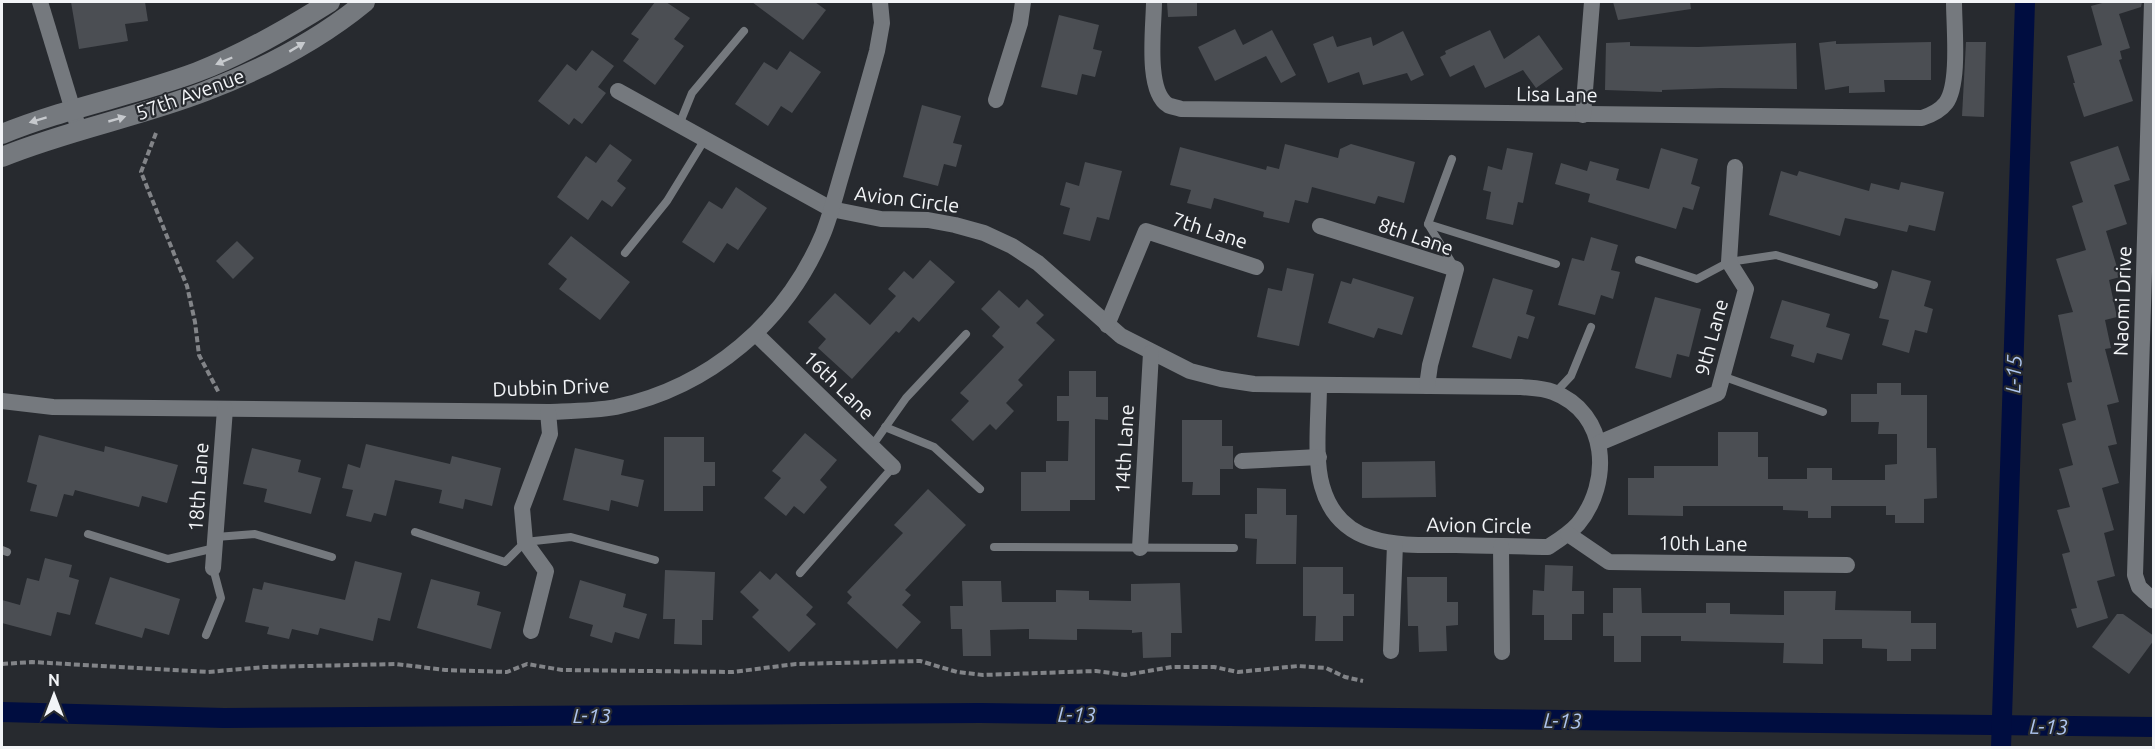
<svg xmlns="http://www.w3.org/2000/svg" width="2155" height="749" font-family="Ubuntu,sans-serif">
<rect width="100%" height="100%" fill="#272a2f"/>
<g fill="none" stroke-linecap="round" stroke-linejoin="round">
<g stroke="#000d40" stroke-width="20">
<polyline points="2,712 224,718 980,713 2154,727"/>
<polyline points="2001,748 2025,2"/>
</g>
</g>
<g fill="#4b4e53">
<polygon points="71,2 145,2 148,21 125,24 128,41 79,49"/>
<polygon points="655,2 666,2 690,18 674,39 684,46 655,85 623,61 639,39 631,34"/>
<polygon points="752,2 815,2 826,10 803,40"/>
<polygon points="1167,2 1197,2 1197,16 1168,17"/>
<polygon points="1613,2 1690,2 1691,9 1618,20"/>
<polygon points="2106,2 2142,2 2141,7 2119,14 2130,48 2120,51 2122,59 2119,60 2133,101 2084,117 2073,83 2075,83 2067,56 2102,45 2091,6"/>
<polygon points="1059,15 1099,25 1093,49 1102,51 1095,77 1082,74 1077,95 1041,87"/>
<polygon points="1235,29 1243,45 1272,30 1296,75 1281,83 1266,56 1215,81 1198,47"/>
<polygon points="1490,30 1504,59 1539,35 1563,69 1536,88 1523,70 1485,88 1474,65 1450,77 1440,57 1446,54 1445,51"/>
<polygon points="1403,31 1424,75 1411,81 1407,73 1363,85 1359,72 1328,83 1313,44 1333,36 1337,47 1371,37 1373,46"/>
<polygon points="1836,41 1836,44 1931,42 1931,80 1884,80 1885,92 1849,93 1849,86 1825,90 1819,43"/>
<polygon points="1630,42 1630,46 1698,47 1796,43 1797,89 1721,88 1662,90 1662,92 1605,90 1606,43"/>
<polygon points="1966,42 1986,42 1984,117 1962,116"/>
<polygon points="592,50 614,66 598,87 606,93 582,124 574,118 569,125 538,101 567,64 576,71"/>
<polygon points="790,51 821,72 792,113 781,106 768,126 735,104 764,62 777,70"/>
<polygon points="922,105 961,116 953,143 962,145 956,167 944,164 938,186 903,177"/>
<polygon points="610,144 632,160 617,181 626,188 612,207 602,200 588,220 557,197 586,156 596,163"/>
<polygon points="1285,144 1338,158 1340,149 1351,144 1415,162 1404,203 1378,196 1375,204 1312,187 1308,203 1295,200 1289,223 1263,217 1264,212 1214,198 1211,209 1187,203 1191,190 1170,185 1180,147 1266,170 1267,166 1279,169"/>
<polygon points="2118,146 2130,180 2114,185 2127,224 2106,231 2120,277 2109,280 2117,317 2105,320 2111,348 2105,349 2119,402 2107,405 2117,444 2108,446 2119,483 2102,488 2114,530 2104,533 2115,576 2097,581 2108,618 2077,628 2071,609 2077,608 2062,554 2070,552 2057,510 2070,507 2059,469 2073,465 2062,424 2076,420 2067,383 2072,382 2058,315 2073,312 2056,259 2086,250 2072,206 2083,202 2070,162"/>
<polygon points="1507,148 1533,153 1523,203 1518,202 1513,225 1486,219 1491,192 1483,190 1488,166 1502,170"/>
<polygon points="1661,148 1698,159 1691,184 1700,187 1693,210 1683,207 1676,229 1588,202 1590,194 1555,184 1561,163 1587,171 1590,161 1619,169 1616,180 1649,189"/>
<polygon points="1085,162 1122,171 1109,220 1097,217 1090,241 1063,234 1070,208 1060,205 1066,182 1079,186"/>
<polygon points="1781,171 1797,176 1799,171 1869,191 1871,183 1899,190 1901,182 1944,192 1935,231 1909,225 1907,232 1845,218 1840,236 1769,215"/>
<polygon points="736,187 767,208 738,250 727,243 714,263 682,242 709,201 722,209"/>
<polygon points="571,236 630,282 600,320 559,289 567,279 548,264"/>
<polygon points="1591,237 1618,245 1611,270 1620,272 1613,299 1601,295 1595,315 1558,305 1572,258 1584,261"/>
<polygon points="237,241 254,258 233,279 216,261"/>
<polygon points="930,260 955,282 919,322 913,317 899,333 896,331 852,379 818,348 826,339 808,322 835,293 870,325 896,296 888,289 904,271 913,279"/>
<polygon points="1287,268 1314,274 1299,346 1257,337 1268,288 1282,291"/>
<polygon points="1892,270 1931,281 1924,306 1933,309 1927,333 1915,330 1909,353 1882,345 1889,320 1879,318"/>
<polygon points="1353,278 1414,297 1402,335 1378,328 1374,338 1328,323 1341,281 1351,284"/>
<polygon points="1493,278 1533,290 1526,314 1535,317 1528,339 1518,336 1511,359 1472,347"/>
<polygon points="999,290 1019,308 1027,299 1044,315 1036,323 1055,340 1018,380 1023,385 1006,403 1014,411 996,430 990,424 973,441 951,420 969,401 960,393 1004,347 992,336 1000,327 981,309"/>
<polygon points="1655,297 1701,309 1689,357 1677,354 1671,378 1635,368"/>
<polygon points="1782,300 1830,314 1826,327 1850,334 1842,360 1817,353 1814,363 1791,356 1794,345 1770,338"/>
<polygon points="1069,371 1096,371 1096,397 1108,397 1108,420 1095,419 1095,500 1070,500 1070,511 1021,511 1021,472 1046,472 1046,461 1068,461 1069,421 1057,421 1057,396 1069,396"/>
<polygon points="1877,383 1901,383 1901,395 1927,395 1927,448 1936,448 1937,498 1924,499 1924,523 1895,523 1895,515 1886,515 1886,506 1831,506 1831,518 1808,518 1808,511 1783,510 1783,506 1683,506 1683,516 1628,515 1628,478 1654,478 1654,466 1718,466 1718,432 1758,432 1758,457 1768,457 1768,479 1807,479 1807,468 1832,468 1832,480 1885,480 1885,465 1897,464 1897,434 1878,434 1879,422 1851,422 1851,394 1877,394"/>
<polygon points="1182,420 1222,420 1222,446 1233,446 1233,469 1220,469 1220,495 1192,495 1193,482 1182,482"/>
<polygon points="805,433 837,460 820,480 827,487 804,514 794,506 786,516 764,498 781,478 772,471"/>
<polygon points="39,435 104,452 105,446 178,465 167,503 142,496 139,507 75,490 73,496 64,494 57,517 30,511 37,485 27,482"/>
<polygon points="664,437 704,437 704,462 715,462 715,486 703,486 703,511 664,511"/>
<polygon points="366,444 450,464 452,456 501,468 492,506 465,499 463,509 439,503 442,490 395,480 386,516 374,513 371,522 346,516 353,490 342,488 348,464 360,468"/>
<polygon points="252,448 301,460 298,472 321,478 311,514 264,502 267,489 243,484"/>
<polygon points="575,448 624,460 621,475 644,480 638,507 611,500 609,511 563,500"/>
<polygon points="1435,461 1436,497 1362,498 1362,462"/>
<polygon points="1257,488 1286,489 1286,515 1297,515 1296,564 1256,564 1257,539 1245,538 1245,514 1257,514"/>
<polygon points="928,489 966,525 905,590 911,595 902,605 921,622 897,649 847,603 852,597 847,592 903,533 894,525"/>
<polygon points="45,558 72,565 69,577 79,580 70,615 57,612 51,636 2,623 2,600 20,605 27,578 39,581"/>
<polygon points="355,561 402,573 390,621 378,618 373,641 320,628 318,635 292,629 289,639 267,634 269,627 245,622 253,588 262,590 264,582 345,600"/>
<polygon points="1545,565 1573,566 1572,591 1584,591 1584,614 1572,614 1572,640 1544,640 1544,615 1532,615 1533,590 1544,591"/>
<polygon points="1303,567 1343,567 1343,594 1354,594 1354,616 1343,616 1343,641 1315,641 1316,616 1303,616"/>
<polygon points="665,570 715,572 713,620 702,620 702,645 674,644 675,619 663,619"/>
<polygon points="760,571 770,580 776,573 813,607 806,615 816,624 789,652 752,617 759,610 740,592"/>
<polygon points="110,577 180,599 169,635 145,628 142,638 95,624"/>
<polygon points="1407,577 1447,577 1447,602 1458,602 1458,625 1446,626 1447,651 1419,652 1418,626 1408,626"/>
<polygon points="431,579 480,592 477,605 501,612 491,649 417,628"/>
<polygon points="580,580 626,594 623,607 647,614 639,639 615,632 612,643 590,636 593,625 569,618"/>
<polygon points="962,581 1001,581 1002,602 1056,602 1056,590 1089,591 1089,600 1131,601 1131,584 1180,583 1182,633 1171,633 1171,657 1143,658 1142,632 1132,633 1132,630 1077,629 1077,640 1029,639 1029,629 990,630 991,656 963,656 962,629 951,629 950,606 963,606"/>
<polygon points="1613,588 1641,588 1642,613 1706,613 1706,603 1730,603 1730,614 1784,615 1784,591 1836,591 1835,610 1911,611 1911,623 1936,623 1936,649 1911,649 1911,661 1887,661 1887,649 1862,648 1862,639 1823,639 1823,664 1783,663 1784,643 1681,641 1681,636 1641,636 1641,662 1614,662 1614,636 1603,636 1603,613 1613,613"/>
<polygon points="2117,614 2123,614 2154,636 2154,640 2129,674 2092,647"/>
</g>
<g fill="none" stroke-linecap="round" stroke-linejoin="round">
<g stroke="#828488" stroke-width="4" stroke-dasharray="6 3" stroke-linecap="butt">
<polyline points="156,133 141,172 187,286 195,322 199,355 219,393"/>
<polyline points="2,664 32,662 208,672 264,667 396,664 445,670 507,672 527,664 562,670 733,672 796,664 920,661 957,672 983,675 1096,671 1125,675 1172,667 1214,667 1238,672 1298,666 1326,668 1345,677 1363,681"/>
</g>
<g stroke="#75797e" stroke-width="8">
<polyline points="679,125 692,93 744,31"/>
<polyline points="1452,159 1428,224 1454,266"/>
<polyline points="1428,224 1556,264"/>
<polyline points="625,253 667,201 705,139"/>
<polyline points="1639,260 1697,279 1729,262 1776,255 1874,285"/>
<polyline points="1722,376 1823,412"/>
<polyline points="1555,393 1571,376 1591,327"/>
<polyline points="885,427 934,447 980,489"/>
<polyline points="872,446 906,398 966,334"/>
<polyline points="415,532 505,562 525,542 571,537 655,560"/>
<polyline points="88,534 168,559 215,548"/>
<polyline points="216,537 255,534 332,557"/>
<polyline points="994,547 1234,548"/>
<polyline points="2,550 7,552"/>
<polyline points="800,573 893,467"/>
<polyline points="206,635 221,598 213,568"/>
</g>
<g stroke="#75797e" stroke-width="16">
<polyline points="40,2 79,130"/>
<path d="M1154,2c0,23 -9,89 14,103 3,2 9,2 13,4l741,9c9,-3 18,-7 24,-15 14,-19 8,-77 8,-101"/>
<polyline points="2152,2 2135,575 2139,587 2154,601"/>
<path d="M618,91l213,118 50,10 47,1 27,5 29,8 28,13 26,17 83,73 69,35 31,8 33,5 267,3c11,1 22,1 32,5 56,21 59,91 25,132 -9,10 -19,16 -30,23 -30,-1 -61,-1 -92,-2 -52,0 -116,6 -134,-59 -8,-27 -3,-72 -3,-101"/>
<polyline points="996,100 1020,23 1023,2"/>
<polyline points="1583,115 1592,2"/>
<polyline points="1320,226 1456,269 1430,365 1427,386"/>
<polyline points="1107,325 1146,231 1256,267"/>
<polyline points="756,334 893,467"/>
<path d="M2,401l51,6 495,5c23,-1 46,-1 68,-5 94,-20 170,-85 207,-173 8,-20 13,-41 19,-61 12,-41 24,-82 35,-122l5,-28 -2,-21"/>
<polyline points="1599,443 1718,393 1746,289 1729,262 1735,167"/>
<polyline points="1242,461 1319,457"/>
<polyline points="1568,534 1609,562 1847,565"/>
<polyline points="1501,546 1502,652"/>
<polyline points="1140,548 1151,353"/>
<polyline points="213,568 225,409"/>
<polyline points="531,631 546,571 525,542 522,508 550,434 548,412"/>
<polyline points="1391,651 1395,544"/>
</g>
<g stroke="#75797e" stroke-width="20">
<path d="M2,134c63,-26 131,-38 195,-62 47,-18 90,-43 133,-70"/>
<path d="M2,157c66,-27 137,-40 204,-66 57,-22 113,-51 159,-89"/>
</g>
</g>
<defs><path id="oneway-solid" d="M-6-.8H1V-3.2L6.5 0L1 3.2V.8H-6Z" transform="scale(1.5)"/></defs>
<g fill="#c6c9cd">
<use href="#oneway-solid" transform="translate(297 47) rotate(-31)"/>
<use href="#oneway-solid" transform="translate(224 61) rotate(157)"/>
<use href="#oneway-solid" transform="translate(117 119) rotate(-16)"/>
<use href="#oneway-solid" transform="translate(38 120) rotate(163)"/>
</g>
<g text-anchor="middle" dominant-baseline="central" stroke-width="4.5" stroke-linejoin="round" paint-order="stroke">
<g font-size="20" fill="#f2f4f7" stroke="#272a2f">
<text transform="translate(190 94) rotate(-20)">57th Avenue</text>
<text transform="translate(1557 94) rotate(1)">Lisa Lane</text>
<text transform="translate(907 199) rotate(7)">Avion Circle</text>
<text transform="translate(1210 230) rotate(18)">7th Lane</text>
<text transform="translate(1416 236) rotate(19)">8th Lane</text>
<text transform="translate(2122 301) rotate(-88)">Naomi Drive</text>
<text transform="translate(1711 337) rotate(-75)">9th Lane</text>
<text transform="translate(839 385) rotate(44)">16th Lane</text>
<text transform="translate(551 387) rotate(-2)">Dubbin Drive</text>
<text transform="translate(1124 449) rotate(-87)">14th Lane</text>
<text transform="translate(198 487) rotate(-86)">18th Lane</text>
<text transform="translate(1479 525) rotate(1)">Avion Circle</text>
<text transform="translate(1703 543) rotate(1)">10th Lane</text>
</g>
<g font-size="21" font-style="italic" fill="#adc4ed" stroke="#272a2f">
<text transform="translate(2013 374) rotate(-88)">L-15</text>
<text transform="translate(1077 714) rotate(1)">L-13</text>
<text x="592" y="715">L-13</text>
<text transform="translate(1563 720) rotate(1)">L-13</text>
<text transform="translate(2049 726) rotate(1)">L-13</text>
</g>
</g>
<rect width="2155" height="749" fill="none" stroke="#f2f4f7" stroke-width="6"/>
<g transform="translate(54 695)" stroke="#272a2f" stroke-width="4.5" paint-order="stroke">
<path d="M0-4.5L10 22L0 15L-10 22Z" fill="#f2f4f7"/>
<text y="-9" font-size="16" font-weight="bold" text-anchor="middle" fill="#f2f4f7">N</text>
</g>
</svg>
